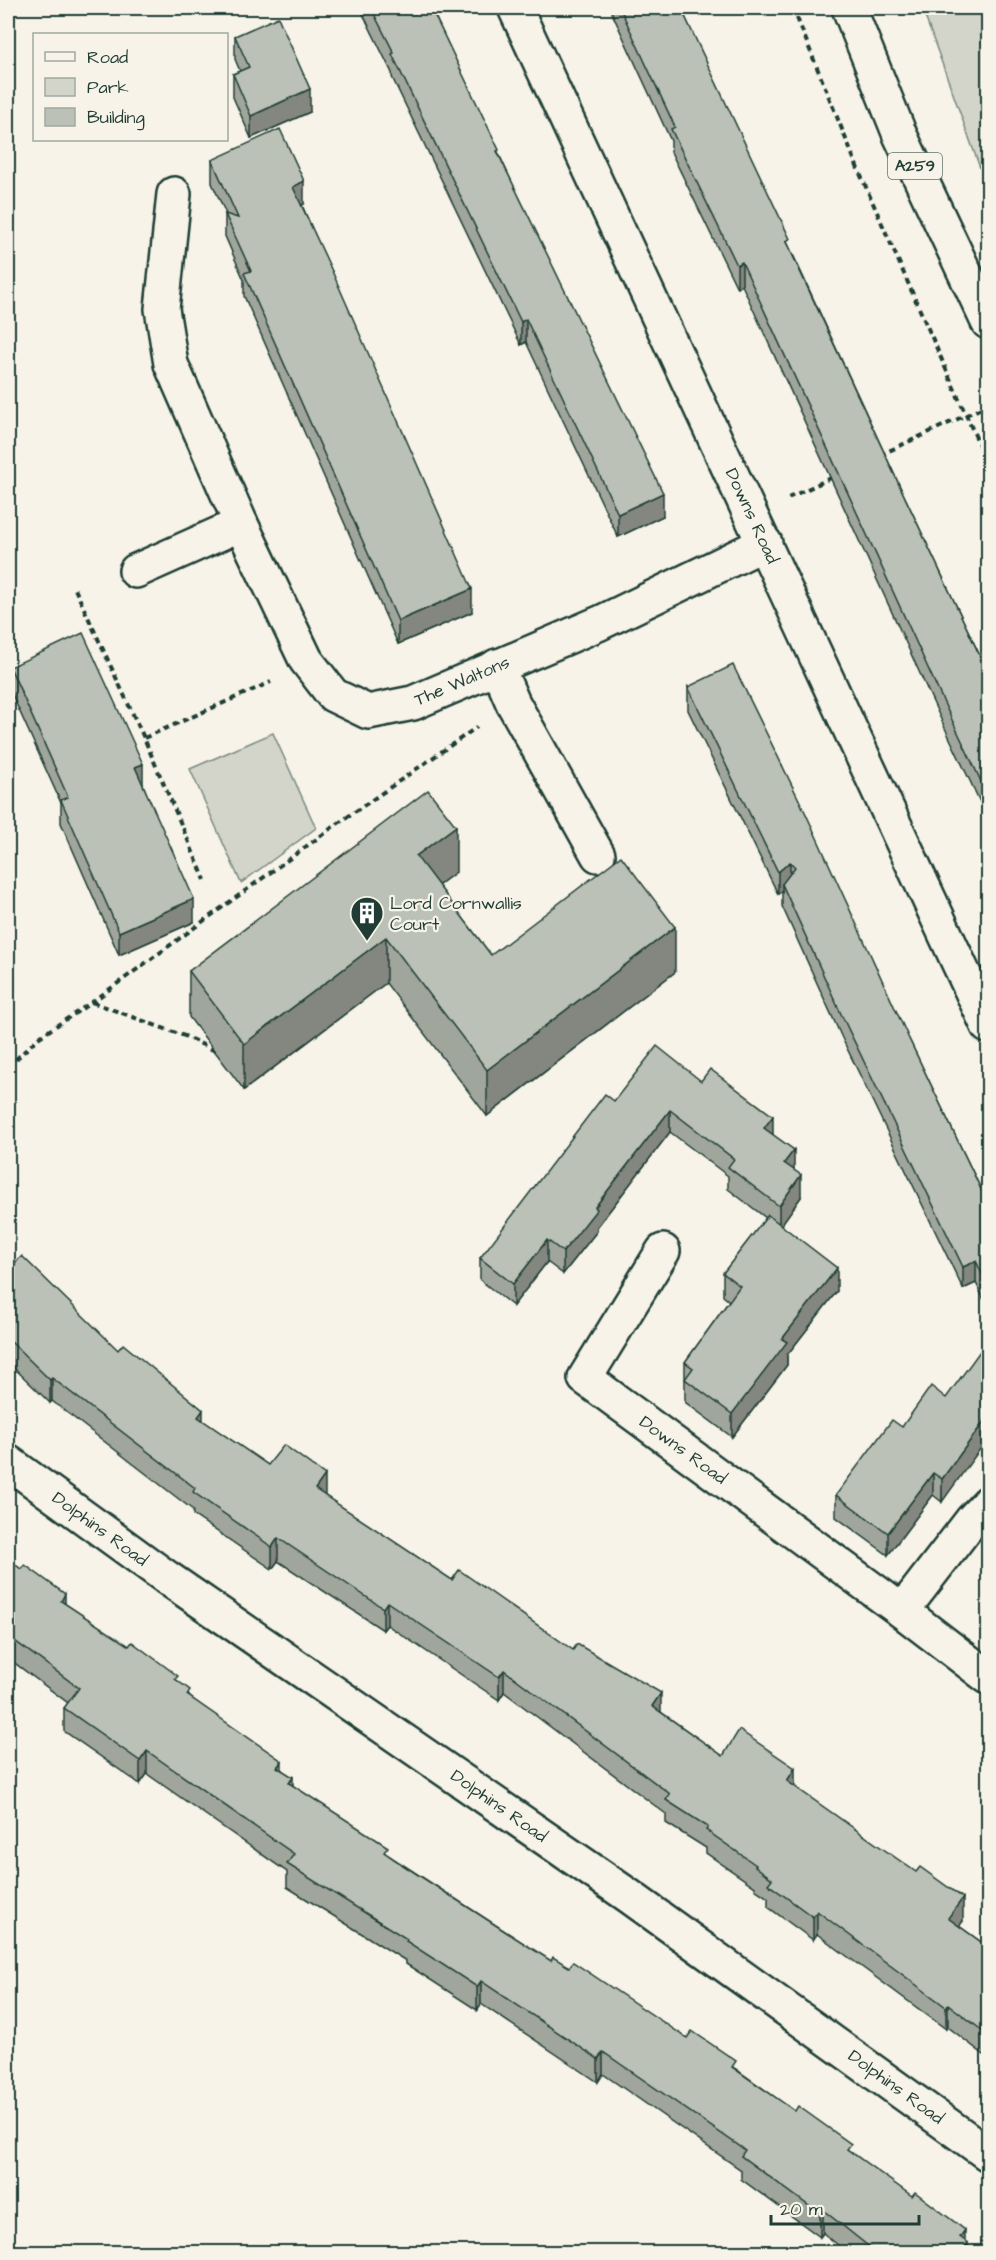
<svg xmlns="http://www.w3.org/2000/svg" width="996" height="2260" font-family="'Architects Daughter',sans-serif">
<rect width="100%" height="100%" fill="#f7f3e8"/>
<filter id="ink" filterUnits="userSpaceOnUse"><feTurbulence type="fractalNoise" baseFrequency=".0167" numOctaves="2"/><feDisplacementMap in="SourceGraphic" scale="12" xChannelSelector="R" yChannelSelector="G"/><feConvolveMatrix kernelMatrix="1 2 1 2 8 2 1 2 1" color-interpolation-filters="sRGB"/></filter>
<g filter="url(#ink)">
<g fill="#d3d5ca" stroke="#79897f" stroke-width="1.5">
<polygon points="922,8 988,8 988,190"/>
<polygon points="273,733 316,828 241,883 190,769"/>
</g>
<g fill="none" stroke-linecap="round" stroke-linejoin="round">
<g stroke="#1f3d34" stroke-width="38">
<g id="minor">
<polyline points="515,8 988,1026"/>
<polyline points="174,194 162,309 171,364 241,524 306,660 333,695 368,712 413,703 600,623 765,543"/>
<polyline points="136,571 241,524"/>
<polyline points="497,666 513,703 598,855"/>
<polyline points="663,1251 585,1378 902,1611 988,1677"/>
<polyline points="8,1462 166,1577 629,1896 988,2154"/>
<polyline points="902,1611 972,1520 988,1503"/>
</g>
</g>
<g stroke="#1f3d34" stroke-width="38">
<polyline id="highway" points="849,8 900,135 988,322"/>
</g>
<g stroke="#1f3d34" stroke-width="4" stroke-dasharray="6 4.5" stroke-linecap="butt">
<polyline points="793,8 858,169 988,465"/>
<polyline points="880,455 988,405"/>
<polyline points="788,498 833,477"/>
<polyline points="75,589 144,738 205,880"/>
<polyline points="144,738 271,682"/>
<polyline points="92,1002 187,1037 215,1051"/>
<polyline points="8,1067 38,1038 92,1002 333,827 477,727"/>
</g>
<use href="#minor" stroke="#f7f3e8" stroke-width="33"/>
<use href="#highway" stroke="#f7f3e8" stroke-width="33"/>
</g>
<g fill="#a1a69d" stroke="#1f3d34" stroke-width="1.5">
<polygon points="360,8 431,8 499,154 663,516 618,537 526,342 521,345 392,77 392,73"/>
<polygon points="612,8 681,8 790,248 902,491 988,673 988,819 944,726 742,285 737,288 671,152 671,141 612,13"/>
<polygon points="235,36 310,112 251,138 233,97 233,74 240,71 235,59"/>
<polygon points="212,160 304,204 302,205 472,612 398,644 244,296 244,280 225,236 225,214 226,214 212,183"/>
<polygon points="10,667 143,784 194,922 119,955 61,823 61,803 10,690"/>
<polygon points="688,687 910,1041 988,1204 988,1308 976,1283 963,1289 842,1038 782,906 782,891 778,894 688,710"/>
<polygon points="456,872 438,885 491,955 675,972 487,1116 386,983 244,1090 189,1017 189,971"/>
<polygon points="701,1081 773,1135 794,1170 801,1197 781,1225 837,1291 787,1355 787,1365 732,1437 685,1402 685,1362 729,1301 723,1296 723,1273 766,1218 728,1189 728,1176 670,1132 597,1227 597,1231 563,1274 547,1262 513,1306 480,1280 480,1258 614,1101"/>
<polygon points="8,1261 12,1266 118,1350 203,1421 268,1465 325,1496 452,1580 661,1712 723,1756 795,1787 963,1921 959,1926 988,1947 988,2058 948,2027 946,2029 817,1934 813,1940 768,1907 768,1898 755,1889 755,1887 706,1853 706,1848 666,1823 666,1814 504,1692 499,1700 387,1625 383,1630 278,1561 272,1569 193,1515 193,1510 52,1401 50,1403 8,1362"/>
<polygon points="946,1398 942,1502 933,1495 888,1555 836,1517 836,1495 902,1427"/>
<polygon points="8,1559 65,1604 178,1681 190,1697 282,1770 293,1786 388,1855 551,1961 569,1967 687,2038 736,2069 851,2152 965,2241 968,2253 848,2253 823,2233 820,2237 741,2179 741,2170 603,2074 598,2082 481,2004 477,2010 406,1964 406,1961 287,1887 287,1872 147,1774 140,1784 64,1731 64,1708 68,1703 8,1658"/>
</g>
<g fill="#83877f" stroke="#1f3d34" stroke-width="1.5">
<polygon points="310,89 310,112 251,138 251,116"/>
<polygon points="304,181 304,204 293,209 293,187"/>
<polygon points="742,262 742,285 737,288 737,265"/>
<polygon points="526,319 526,342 521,345 521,322"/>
<polygon points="663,493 663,516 618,537 618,514"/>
<polygon points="472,589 472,612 398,644 398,621"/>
<polygon points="143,764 143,787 135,767"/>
<polygon points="456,826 456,872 416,902 416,856"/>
<polygon points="790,862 790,885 782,884 782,891 778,894 778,872"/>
<polygon points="194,899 194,922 119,955 119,932"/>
<polygon points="675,927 675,972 487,1116 487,1070"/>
<polygon points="386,937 386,983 244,1090 244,1044"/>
<polygon points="670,1110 670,1132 597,1227 597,1231 563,1274 563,1252 595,1207"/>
<polygon points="773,1116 773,1138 764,1128"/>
<polygon points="794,1150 794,1172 784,1163"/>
<polygon points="801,1175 801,1197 779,1228 779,1206"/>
<polygon points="547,1240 547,1262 513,1306 513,1284"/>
<polygon points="976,1261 976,1283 963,1289 963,1267"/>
<polygon points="837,1268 837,1291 787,1355 787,1365 732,1437 732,1414 782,1339"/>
<polygon points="52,1378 52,1401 50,1403 50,1380"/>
<polygon points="203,1410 203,1433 198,1417"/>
<polygon points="988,1416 988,1438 942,1502 942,1479"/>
<polygon points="933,1473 933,1495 888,1555 888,1533"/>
<polygon points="325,1475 325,1498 315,1489"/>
<polygon points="278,1538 278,1561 272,1569 272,1547"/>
<polygon points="65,1594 65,1617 61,1601"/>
<polygon points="387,1602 387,1625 383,1630 383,1608"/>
<polygon points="504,1670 504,1692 499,1700 499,1677"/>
<polygon points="661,1693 661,1716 652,1706"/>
<polygon points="147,1751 147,1774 140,1784 140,1761"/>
<polygon points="282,1761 282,1784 277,1767"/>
<polygon points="795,1768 795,1791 787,1781"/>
<polygon points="293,1777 293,1800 289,1783"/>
<polygon points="963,1898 963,1921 948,1941 948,1918"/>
<polygon points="817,1911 817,1934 813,1940 813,1917"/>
<polygon points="481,1981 481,2004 477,2010 477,1987"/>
<polygon points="948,2004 948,2027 946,2029 946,2007"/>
<polygon points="603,2052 603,2074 598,2082 598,2059"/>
<polygon points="823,2210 823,2233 820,2237 820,2214"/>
<polygon points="965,2230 965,2247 968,2243 968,2253 960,2253 960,2237"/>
</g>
<g fill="#bbc1b6" stroke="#1f3d34" stroke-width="1.5">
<polygon points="371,8 431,8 499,150 497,151 663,493 618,514 526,319 521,322 392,54 394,53"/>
<polygon points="620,8 681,8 790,239 786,241 902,491 988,673 988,796 944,703 742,262 737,265 671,129 675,127"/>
<polygon points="278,17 310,89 251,116 233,74 249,67 235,36"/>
<polygon points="280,129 304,181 293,187 332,271 472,589 398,621 244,273 251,271 225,214 238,218 212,160"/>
<polygon points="83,633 143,764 135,767 194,899 119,932 61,800 68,797 10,667"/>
<polygon points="733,665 806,814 910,1041 988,1204 988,1286 976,1261 963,1267 842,1016 782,884 795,867 790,862 778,872 688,687"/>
<polygon points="428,790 456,826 416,856 491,955 621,856 675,927 487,1070 386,937 244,1044 189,971"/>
<polygon points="657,1046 701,1081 710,1069 773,1116 764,1128 794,1150 784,1163 801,1175 779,1206 728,1167 734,1159 670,1110 595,1207 597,1209 563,1252 547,1240 513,1284 480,1258 605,1094 614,1101"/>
<polygon points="768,1215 837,1268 782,1339 787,1342 732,1414 685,1379 693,1368 685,1362 740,1286 723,1273"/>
<polygon points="22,1256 118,1350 123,1344 203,1410 198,1417 268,1465 284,1445 325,1475 315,1489 452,1580 459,1570 573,1650 577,1644 661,1693 652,1706 723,1756 739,1730 795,1768 787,1781 916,1872 920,1867 963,1898 948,1918 988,1947 988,2035 948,2004 946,2007 817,1911 813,1917 768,1884 772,1879 755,1866 756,1865 706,1830 708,1827 666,1800 670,1794 504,1670 499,1677 387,1602 383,1608 278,1538 272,1547 193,1492 195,1488 52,1378 50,1380 8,1339 8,1261 12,1266"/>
<polygon points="988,1340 988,1416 942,1479 933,1473 888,1533 836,1495 892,1420 902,1427 931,1386 946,1398"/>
<polygon points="8,1559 21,1569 25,1565 65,1594 61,1601 129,1646 132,1642 178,1676 175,1679 190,1690 187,1695 282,1761 277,1767 293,1777 289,1783 388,1847 384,1852 398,1862 551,1961 553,1957 569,1967 573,1962 687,2038 692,2031 736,2061 732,2067 795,2111 798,2106 851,2144 847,2149 912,2196 915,2192 965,2230 960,2237 968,2243 961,2253 877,2253 823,2210 820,2214 741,2156 745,2150 603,2052 598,2059 481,1981 477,1987 406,1941 407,1939 287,1864 294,1854 147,1751 140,1761 64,1708 79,1688 8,1636"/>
</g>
</g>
<defs>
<g id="building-pin" transform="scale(1.725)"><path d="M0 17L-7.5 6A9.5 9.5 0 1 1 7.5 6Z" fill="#1f3d34" stroke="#f7f3e8"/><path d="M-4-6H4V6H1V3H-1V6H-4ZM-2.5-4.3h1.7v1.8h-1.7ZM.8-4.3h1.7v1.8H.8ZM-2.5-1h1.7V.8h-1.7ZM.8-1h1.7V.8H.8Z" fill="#fff"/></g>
</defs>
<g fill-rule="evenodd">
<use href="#building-pin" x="367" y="913"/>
</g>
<g text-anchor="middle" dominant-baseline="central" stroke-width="4.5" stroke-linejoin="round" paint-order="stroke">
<rect fill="#f7f3e8" stroke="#60746a" stroke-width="1.5" x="888" y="153" width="54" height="26" rx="4.5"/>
<g font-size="16" font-weight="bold" fill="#1f3d34">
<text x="915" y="166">A259</text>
</g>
<g font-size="18" fill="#1f3d34" stroke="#f7f3e8">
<text transform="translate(752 516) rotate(65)">Downs Road</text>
<text transform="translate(462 681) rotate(-23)">The Waltons</text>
<text transform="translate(683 1450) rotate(36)">Downs Road</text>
<text transform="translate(100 1529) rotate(36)">Dolphins Road</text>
<text transform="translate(499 1806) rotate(35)">Dolphins Road</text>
<text transform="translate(896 2087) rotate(36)">Dolphins Road</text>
</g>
<g font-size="18" fill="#1f3d34" stroke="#f7f3e8" text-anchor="start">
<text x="390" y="903">Lord Cornwallis<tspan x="390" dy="21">Court</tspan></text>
</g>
</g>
<rect width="996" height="2260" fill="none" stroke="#f7f3e8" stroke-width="30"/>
<rect x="15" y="15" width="966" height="2230" fill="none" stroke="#1f3d34" stroke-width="2" filter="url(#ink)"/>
<rect x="33" y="33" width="195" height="108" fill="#f7f3e8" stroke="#a1aaa0" stroke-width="1.5"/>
<rect x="45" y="52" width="30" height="9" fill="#f7f3e8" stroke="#a1aaa0" stroke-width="1.5"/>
<text x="87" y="63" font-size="18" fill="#1f3d34">Road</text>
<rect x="45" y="78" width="30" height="18" fill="#d3d5ca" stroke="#a1aaa0" stroke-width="1.5"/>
<text x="87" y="93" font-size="18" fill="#1f3d34">Park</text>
<rect x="45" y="108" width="30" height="18" fill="#bbc1b6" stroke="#a1aaa0" stroke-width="1.5"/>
<text x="87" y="123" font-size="18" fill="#1f3d34">Building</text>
<path d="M771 2215v9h148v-9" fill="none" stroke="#1f3d34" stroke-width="3"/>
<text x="780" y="2215" font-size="18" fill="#1f3d34" stroke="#f7f3e8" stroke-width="4.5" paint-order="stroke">20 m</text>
</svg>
